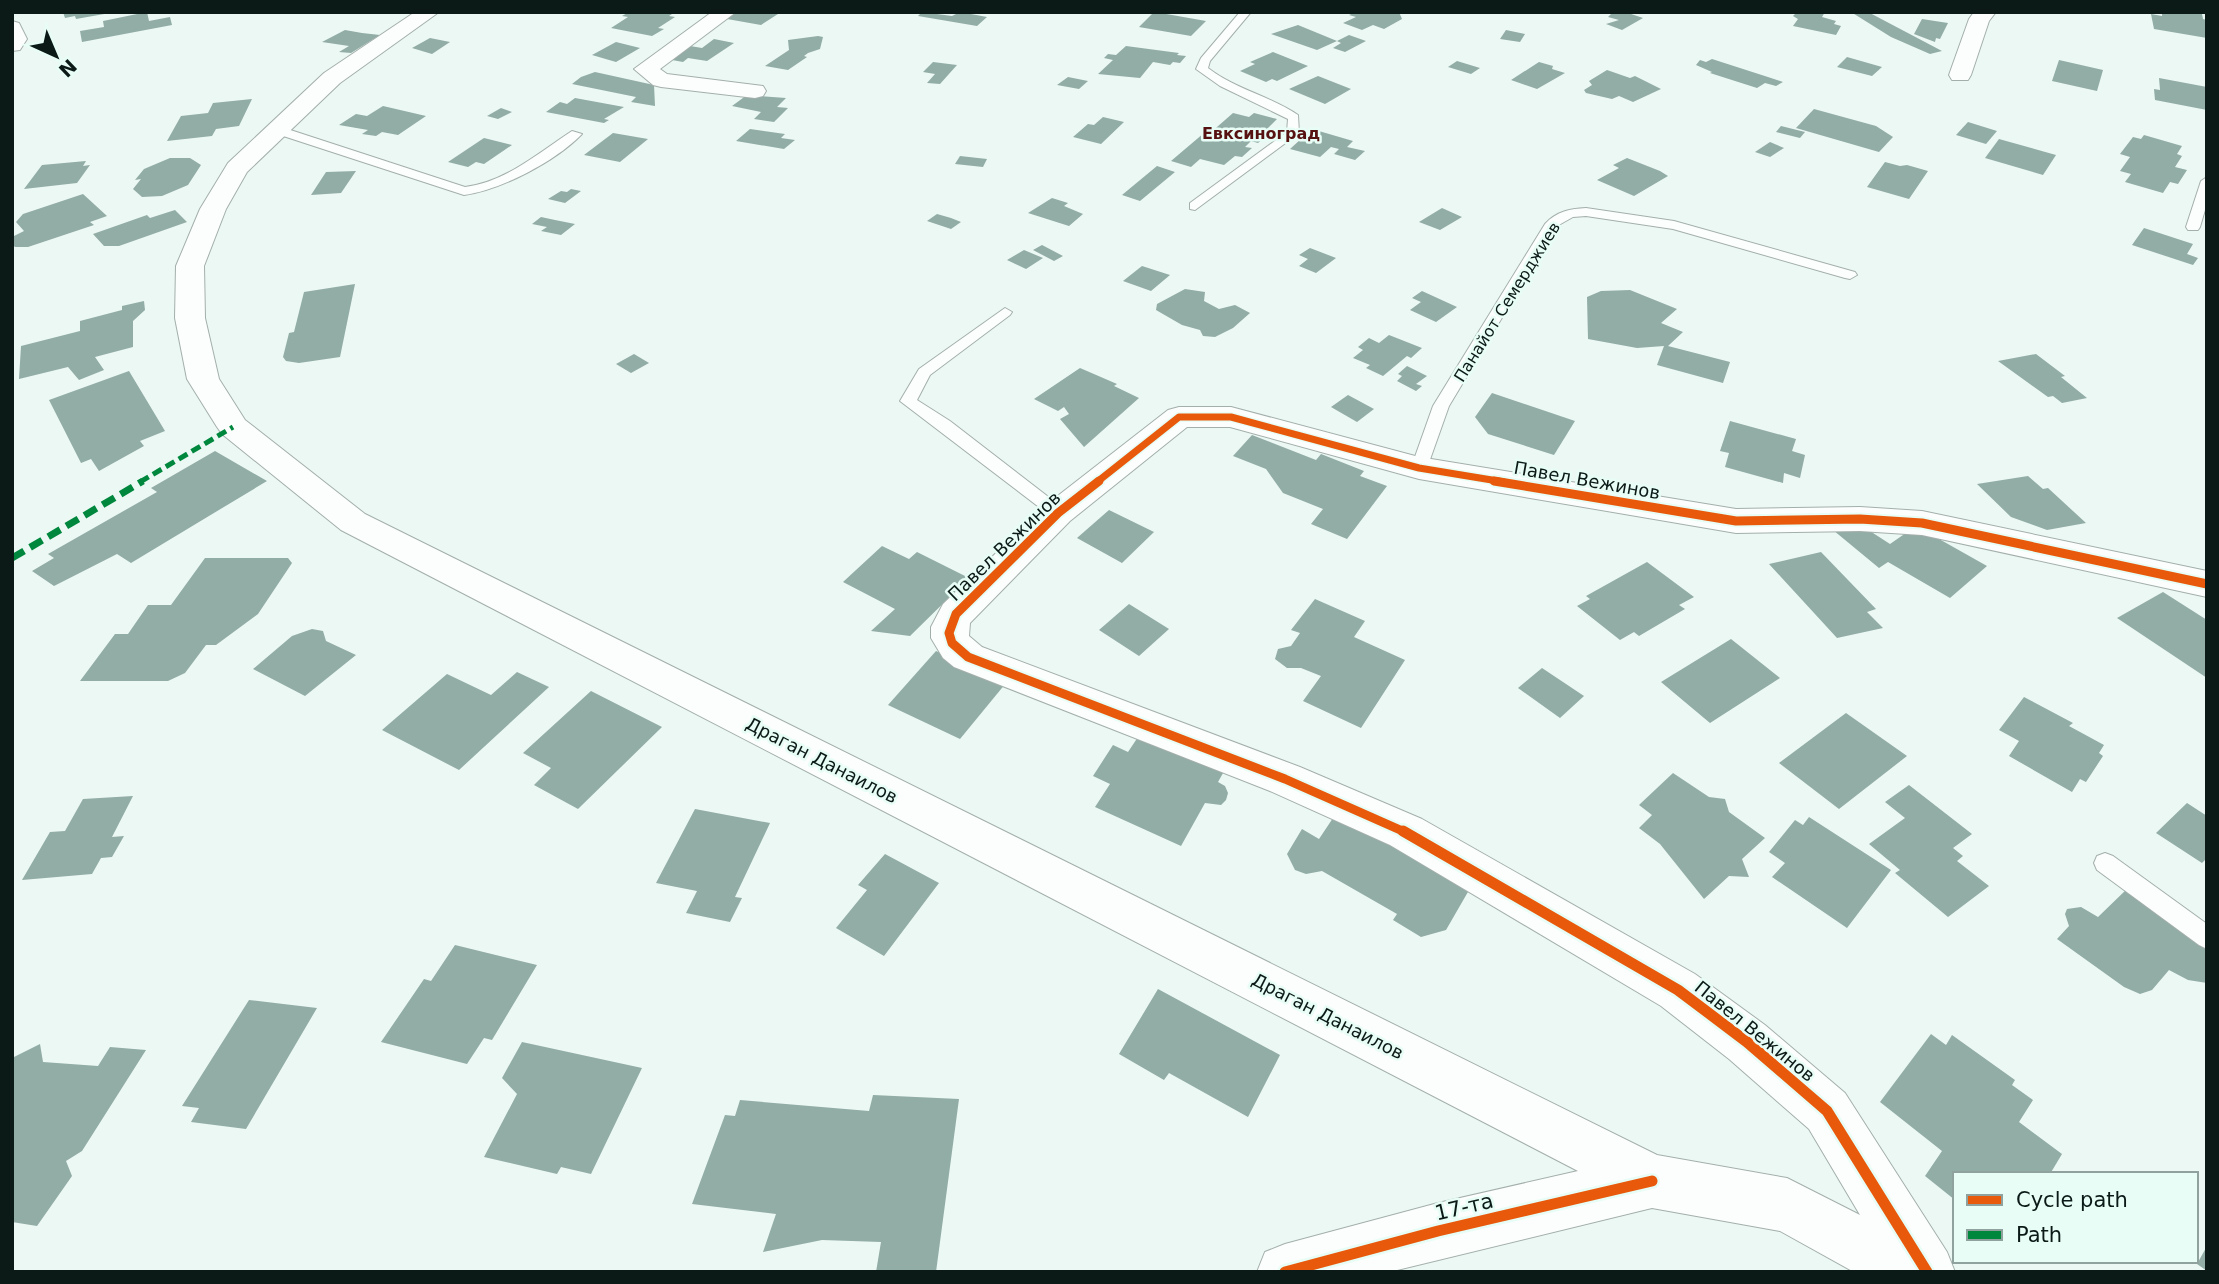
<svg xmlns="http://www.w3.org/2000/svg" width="2219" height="1284" font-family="'DejaVu Sans',sans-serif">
<rect width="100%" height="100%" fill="#ecf8f4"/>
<g fill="#92aca6">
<polygon points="63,12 110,12 110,13 76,19 75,16 65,18"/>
<polygon points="147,12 149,21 170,17 172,25 82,42 80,31 104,27 103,21"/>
<polygon points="629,12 675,12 669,16 675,17 658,28 664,29 652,36 611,28 628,17 622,16"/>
<polygon points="737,12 772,12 778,14 761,25 727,19"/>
<polygon points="922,12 952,16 960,12 987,17 977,26 918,16"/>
<polygon points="1154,12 1155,12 1206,21 1191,36 1139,27"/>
<polygon points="1355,12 1399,12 1402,19 1384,29 1373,25 1362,30 1343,23 1356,17 1349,15"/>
<polygon points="1613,12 1631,14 1643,18 1622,30 1606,24 1619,20 1608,17"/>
<polygon points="1803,12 1825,12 1822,17 1836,21 1834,24 1841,26 1836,35 1793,26 1798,19 1793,16 1795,14"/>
<polygon points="1851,12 1868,12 1942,51 1930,54 1891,37"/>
<polygon points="2162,12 2202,14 2203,19 2207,20 2207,38 2154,29 2151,14 2162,16"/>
<polygon points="1922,19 1948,23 1940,39 1936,38 1935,42 1914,34"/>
<polygon points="1298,25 1337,41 1349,35 1366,41 1345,52 1333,48 1341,43 1337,41 1317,50 1271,34"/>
<polygon points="345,30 362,33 380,35 351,53 339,52 349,46 322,42"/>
<polygon points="1506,30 1525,34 1520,42 1500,39"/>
<polygon points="818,36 823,37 820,49 808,53 804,56 807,57 788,70 765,66 789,50 788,40"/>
<polygon points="430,38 450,42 432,54 412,48"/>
<polygon points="714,39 734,43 707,61 688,58 683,62 661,58 690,46 702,48"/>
<polygon points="616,42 640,48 616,62 592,55"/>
<polygon points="1126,46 1179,53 1177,55 1186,56 1180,63 1173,62 1170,65 1153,62 1140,78 1098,74 1113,60 1104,58 1108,54 1116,55"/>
<polygon points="1273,52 1308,66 1277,81 1272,79 1266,82 1240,71 1255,64 1250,62"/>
<polygon points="1847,57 1882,67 1872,76 1837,67"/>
<polygon points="1712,59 1771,78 1783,82 1776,86 1765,83 1757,88 1710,73 1712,72 1696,65 1700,60 1706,62"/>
<polygon points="2059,60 2103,70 2097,91 2052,81"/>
<polygon points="1457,61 1480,68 1471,74 1448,67"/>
<polygon points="933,62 957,65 940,84 927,83 935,74 923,72"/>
<polygon points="1539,62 1553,66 1552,69 1565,73 1537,89 1511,80"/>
<polygon points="1607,70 1630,78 1635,76 1661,89 1633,102 1619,96 1612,99 1586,93 1584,90 1592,85 1589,81"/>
<polygon points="595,72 654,85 655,106 631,102 636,97 572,84 581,77"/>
<polygon points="1318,76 1351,89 1325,104 1289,89"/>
<polygon points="1068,77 1088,81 1079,89 1057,85"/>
<polygon points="2159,78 2207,87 2207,110 2155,100 2154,89 2160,90"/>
<polygon points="747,95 786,98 777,107 788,108 774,122 754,119 761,112 732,106"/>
<polygon points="575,98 624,107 604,119 609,120 604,123 546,112 560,102 567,104"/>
<polygon points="252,99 239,126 216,129 212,136 167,141 181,116 208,113 213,103"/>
<polygon points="383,106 426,116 398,135 382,132 376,136 362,134 368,130 339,125 356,114 367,116"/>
<polygon points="501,108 512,112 498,119 487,116"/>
<polygon points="1814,109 1876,126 1893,137 1879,152 1796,128"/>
<polygon points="1233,113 1249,117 1254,113 1277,119 1264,132 1268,134 1258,143 1251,141 1245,147 1252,148 1242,157 1235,156 1224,165 1200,159 1191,167 1171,161 1204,133 1209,134"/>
<polygon points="1103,117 1124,122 1101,144 1073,137 1088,124 1094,125"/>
<polygon points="1968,122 1997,131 1986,144 1956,135"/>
<polygon points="1781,126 1805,132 1800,138 1776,132"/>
<polygon points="750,129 785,134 781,138 795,140 784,149 736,141"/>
<polygon points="1312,129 1353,141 1347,147 1365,151 1355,160 1334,154 1339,149 1331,147 1320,157 1290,149"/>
<polygon points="613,133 648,139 620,162 584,155"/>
<polygon points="2144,135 2182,146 2177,154 2182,156 2175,167 2187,170 2178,184 2170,182 2163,193 2125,182 2131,174 2120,171 2130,157 2120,154 2133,137 2141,139"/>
<polygon points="484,138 512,145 484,164 476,162 468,167 448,162"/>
<polygon points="1999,139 2056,155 2043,175 1985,158"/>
<polygon points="1770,142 1784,148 1770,157 1755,152"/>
<polygon points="960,156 987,159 983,167 955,164"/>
<polygon points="170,158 190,158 201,165 188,185 162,196 142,197 133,189 141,179 135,180 144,169"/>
<polygon points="1627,158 1660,171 1668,176 1634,196 1597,180 1619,168 1613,165"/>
<polygon points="86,161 83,166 90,165 77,183 24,189 42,165"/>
<polygon points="1885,162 1900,166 1907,165 1928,171 1909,199 1867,187"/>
<polygon points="1157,166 1175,172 1140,201 1122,195"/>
<polygon points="356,171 341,193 311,195 326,172"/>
<polygon points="571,189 581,191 565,203 548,199 561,191 567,192"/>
<polygon points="83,194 107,216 90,222 94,225 28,247 15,247 12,244 12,237 24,231 16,222 23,214"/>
<polygon points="1052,198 1068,203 1064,206 1083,214 1069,226 1028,213"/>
<polygon points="1442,208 1462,217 1440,230 1419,222"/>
<polygon points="175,210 187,222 119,246 104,246 93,234 147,215 150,218"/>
<polygon points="937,214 951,218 961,222 951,229 927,221"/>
<polygon points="541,217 555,220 575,224 561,235 541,231 547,227 532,224"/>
<polygon points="2144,228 2193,244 2187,254 2198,258 2193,265 2132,245"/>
<polygon points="1042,245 1063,256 1054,261 1033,250"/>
<polygon points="1310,248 1336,258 1316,273 1299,266 1308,259 1299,255"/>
<polygon points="1024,250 1043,258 1026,269 1007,260"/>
<polygon points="1142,266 1170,275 1151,291 1123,281"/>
<polygon points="355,284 340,357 299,363 286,361 283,357 289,333 294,332 304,292"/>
<polygon points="1185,289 1205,292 1204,301 1219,309 1235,305 1250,313 1233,328 1215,337 1203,336 1200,330 1182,325 1156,310 1157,304"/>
<polygon points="1630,290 1677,309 1661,323 1683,332 1668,346 1730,362 1723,383 1657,365 1664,346 1637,348 1588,339 1587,297 1601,291"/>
<polygon points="1422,291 1457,307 1436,322 1410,310 1421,302 1412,298"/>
<polygon points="144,301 145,310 133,321 133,347 95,357 104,370 79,380 68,367 19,379 21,346 80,331 80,321 122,310 122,306"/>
<polygon points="1389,335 1422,348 1411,358 1407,356 1383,376 1366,368 1370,365 1353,358 1363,350 1358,347 1369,338 1379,343"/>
<polygon points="634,354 649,363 631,373 616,364"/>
<polygon points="2036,354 2065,376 2061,377 2087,398 2062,403 2053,396 2048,397 1998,361"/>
<polygon points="1407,366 1427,376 1416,384 1422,386 1416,391 1397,381 1402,376 1398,374"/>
<polygon points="1080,368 1117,384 1114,386 1139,398 1084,447 1060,419 1069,414 1064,407 1058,411 1034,399"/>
<polygon points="129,371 165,431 140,441 144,446 99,471 91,459 81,463 49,400"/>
<polygon points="1492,393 1575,421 1554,455 1488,434 1475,417"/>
<polygon points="1348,395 1374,409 1357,422 1331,407"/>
<polygon points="1730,421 1796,439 1792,451 1805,455 1800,478 1784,473 1783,483 1725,467 1729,453 1720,451"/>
<polygon points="1252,435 1316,460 1321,454 1364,471 1360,476 1387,486 1347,539 1311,524 1323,509 1283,493 1266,469 1233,456"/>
<polygon points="215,451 267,481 131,563 117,554 54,586 32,571 54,558 48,554 157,492 151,488"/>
<polygon points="2028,476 2043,489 2048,488 2086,523 2047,530 2011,517 1977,484"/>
<polygon points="1109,510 1154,532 1122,563 1077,538"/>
<polygon points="1856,522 1890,544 1916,526 1987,566 1950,598 1888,562 1879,568 1833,530"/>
<polygon points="882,546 909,559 917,552 969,578 910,636 871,631 895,609 843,582"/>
<polygon points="1821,552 1876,609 1867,612 1883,628 1837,638 1769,564"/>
<polygon points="205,558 288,558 292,563 258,614 216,645 206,645 185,673 168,681 80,681 115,634 128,634 148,605 171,605"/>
<polygon points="1647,562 1694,597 1679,605 1685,609 1639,636 1634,632 1620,640 1577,606 1590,599 1586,596"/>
<polygon points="2163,592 2207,620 2207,678 2117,618"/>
<polygon points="1315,599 1365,621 1354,637 1405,660 1361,728 1303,701 1321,676 1301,668 1287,668 1275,659 1278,649 1291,646 1300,633 1291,630"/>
<polygon points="1129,604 1169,629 1139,656 1099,630"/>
<polygon points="312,629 323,631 326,641 356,655 305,696 253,669 292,636"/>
<polygon points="1731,639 1780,678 1710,723 1661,682"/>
<polygon points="936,651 1006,683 960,739 888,705"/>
<polygon points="1542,668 1584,696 1560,718 1518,688"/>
<polygon points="517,672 549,687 459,770 382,730 447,674 491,695"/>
<polygon points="591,691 662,727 578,809 534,785 551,768 523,753"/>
<polygon points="2024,697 2073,723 2069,726 2104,745 2099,753 2103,756 2086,782 2080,779 2072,792 2009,756 2019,741 1999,730"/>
<polygon points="1846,713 1907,756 1839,809 1779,763"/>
<polygon points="1142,731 1227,766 1218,782 1225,786 1228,793 1226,800 1221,805 1205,803 1181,846 1095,807 1110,784 1093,776 1113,745 1128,752"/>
<polygon points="1673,773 1709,797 1725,799 1729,812 1765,838 1742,859 1749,877 1729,876 1704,899 1660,844 1639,828 1652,815 1639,805"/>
<polygon points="1909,785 1972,834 1953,848 1963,856 1957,861 1989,886 1948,917 1895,873 1900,870 1869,844 1905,818 1885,802"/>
<polygon points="133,796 112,837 124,836 112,857 101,858 92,874 22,880 50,832 65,831 83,799"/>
<polygon points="2187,803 2207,816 2207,858 2202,863 2156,833"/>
<polygon points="1341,806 1476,878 1446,930 1421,937 1393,920 1397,914 1322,871 1306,874 1295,870 1287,854 1302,829 1319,839"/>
<polygon points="695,809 770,823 735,897 742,898 730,922 686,913 697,891 656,883"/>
<polygon points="1809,817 1891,870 1847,928 1772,877 1785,863 1769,852 1795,820 1803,825"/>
<polygon points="885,854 939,883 884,956 836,928 867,890 858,885"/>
<polygon points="2128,888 2207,946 2207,983 2188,980 2169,970 2152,990 2140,994 2124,987 2057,939 2069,926 2065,914 2067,909 2081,907 2098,917"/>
<polygon points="455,945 537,965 492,1040 484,1038 467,1064 381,1042 424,979 431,981"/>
<polygon points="1158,989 1280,1055 1248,1117 1169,1073 1164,1080 1119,1054"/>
<polygon points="249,1000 317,1008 246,1129 191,1122 199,1108 182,1106"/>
<polygon points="1931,1034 1946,1045 1952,1035 2015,1080 2012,1085 2033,1100 2019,1122 2062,1154 2050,1174 1955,1174 1955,1200 1925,1176 1942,1151 1880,1102"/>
<polygon points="522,1042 642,1068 591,1174 561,1167 557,1174 484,1157 517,1094 502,1078"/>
<polygon points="40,1044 43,1062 98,1066 110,1047 146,1050 82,1151 66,1161 72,1176 37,1226 12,1222 12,1058"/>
<polygon points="873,1095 959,1099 936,1272 876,1272 881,1242 822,1240 763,1252 776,1214 692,1204 725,1115 735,1116 740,1100 869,1111"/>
<polygon points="2207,1246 2207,1271 2197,1264"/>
</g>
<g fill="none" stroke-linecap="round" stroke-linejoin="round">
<g stroke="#a3afab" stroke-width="2">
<g id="service">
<path d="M1240,12h11l-41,49 -2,7c27,21 62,28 90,47l1,18 -104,77 -5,-1v-6l97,-71 1,-13 -68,-33 -24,-17 5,-11z"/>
<path d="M275,125l190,62c41,-5 73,-34 107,-56l10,3c-26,27 -81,56 -118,61l-193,-63 -2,-3z"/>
<polygon points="2207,177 2207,203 2200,227 2198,230 2188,230 2186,227 2201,181"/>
<path d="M1586,208l88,13 181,51 2,3 -7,4 -5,-1 -172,-49 -87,-13 -13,1 -16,9 -108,180 -22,62 -2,4h-12l-2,-4 22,-62 112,-182c12,-13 25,-15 41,-16z"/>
<polygon points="1005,308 1012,312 1010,315 930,375 917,400 950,421 1064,509 1067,513 1064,517 1052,517 900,401 919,369"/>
<polygon points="2105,853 2113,856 2207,924 2207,949 2199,945 2097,870 2094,863 2097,856"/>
</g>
</g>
<g stroke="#a3afab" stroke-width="2">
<g id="minor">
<polygon points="415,12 439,12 340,83 247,172 226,209 204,266 205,318 219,379 245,420 365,514 1657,1155 1787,1178 1860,1215 1809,1129 1729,1059 1661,1006 1390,845 1270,791 954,667 943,658 931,638 931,627 943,604 1046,505 1168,410 1179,407 1231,407 1419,457 1736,509 1860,507 1922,511 2207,571 2207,597 1922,535 1860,531 1736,533 1419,479 1230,427 1187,427 1070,521 970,623 969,636 982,647 1300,767 1422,819 1695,974 1765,1025 1845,1093 1947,1252 1955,1272 1854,1272 1780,1231 1652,1208 1389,1272 1257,1272 1265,1252 1285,1244 1438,1203 1578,1171 341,530 222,434 217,427 187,379 175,318 176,266 200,209 228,163 324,73"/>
<polygon points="712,12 736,12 660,69 667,74 763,86 766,91 763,96 755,98 661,87 653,85 634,69"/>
<polygon points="1974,12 1996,12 1989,21 1971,75 1968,80 1952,80 1949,75 1969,19"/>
<polygon points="12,21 19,23 27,39 20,50 12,51"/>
</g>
</g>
<use href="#service" fill="#fcfefd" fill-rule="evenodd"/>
<use href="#minor" fill="#fcfefd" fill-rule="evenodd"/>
<polyline stroke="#00873e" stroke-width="5" stroke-dasharray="10 5" stroke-linecap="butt" points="140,482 233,427"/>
<polyline stroke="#00873e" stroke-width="7" stroke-dasharray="14 7" stroke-linecap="butt" points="12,558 143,481"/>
<g stroke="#e7fdf6" stroke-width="10">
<polyline id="cycleway-far2" points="1097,482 1179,417 1231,417 1419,468 1504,482"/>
</g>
<g stroke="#e7fdf6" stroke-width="13">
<g id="cycleway-far1">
<polyline points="1099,481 1058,513 956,614 949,633 952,643 968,657 1285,779 1407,833"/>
<polyline points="1494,481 1736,521 1860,519 1922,523 2207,584"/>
</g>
</g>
<g stroke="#e7fdf6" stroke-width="16">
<g id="cycleway">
<polyline points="1403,831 1678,990 1747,1042 1827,1111 1927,1272"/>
<polyline points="1285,1272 1438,1231 1652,1181"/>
</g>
</g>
<use href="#cycleway-far2" stroke="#e8590c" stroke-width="7"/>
<use href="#cycleway-far1" stroke="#e8590c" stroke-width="9"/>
<use href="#cycleway" stroke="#e8590c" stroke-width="11"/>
</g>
<g text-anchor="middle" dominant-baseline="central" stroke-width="5" stroke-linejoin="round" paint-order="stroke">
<g font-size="16" font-weight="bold" fill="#561111" stroke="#e7fdf6">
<text x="1261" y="133">Евксиноград</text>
</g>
<g font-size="16" fill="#0c1a17" stroke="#e7fdf6">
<text transform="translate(1507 302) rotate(-58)">Панайот Семерджиев</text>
</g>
<g font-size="18" fill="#0c1a17" stroke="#e7fdf6">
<text transform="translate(1587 480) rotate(10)">Павел Вежинов</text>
<text transform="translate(1004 546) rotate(-44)">Павел Вежинов</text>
<text transform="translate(822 760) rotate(27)">Драган Данаилов</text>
<text transform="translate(1328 1016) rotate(27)">Драган Данаилов</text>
<text transform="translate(1755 1031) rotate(39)">Павел Вежинов</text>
</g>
<g font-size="21" fill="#0c1a17" stroke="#e7fdf6">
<text transform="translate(1464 1207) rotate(-13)">17-та</text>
</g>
</g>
<rect width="2219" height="1284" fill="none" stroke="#0c1a17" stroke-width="28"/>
<rect x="1953" y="1172" width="245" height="91" fill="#e7fdf6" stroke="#8fa29d" stroke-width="2"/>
<rect x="1967" y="1195" width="35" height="10" fill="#e8590c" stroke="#8fa29d" stroke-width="2"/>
<text x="2016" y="1207" font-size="21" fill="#0c1a17">Cycle path</text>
<rect x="1967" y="1230" width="35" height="10" fill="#00873e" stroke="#8fa29d" stroke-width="2"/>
<text x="2016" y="1242" font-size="21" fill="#0c1a17">Path</text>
<g transform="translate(56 56) rotate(136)" stroke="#e7fdf6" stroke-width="5" paint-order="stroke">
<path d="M0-5L12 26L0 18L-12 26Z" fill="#0c1a17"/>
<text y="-10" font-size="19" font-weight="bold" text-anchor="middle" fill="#0c1a17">N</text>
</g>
</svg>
